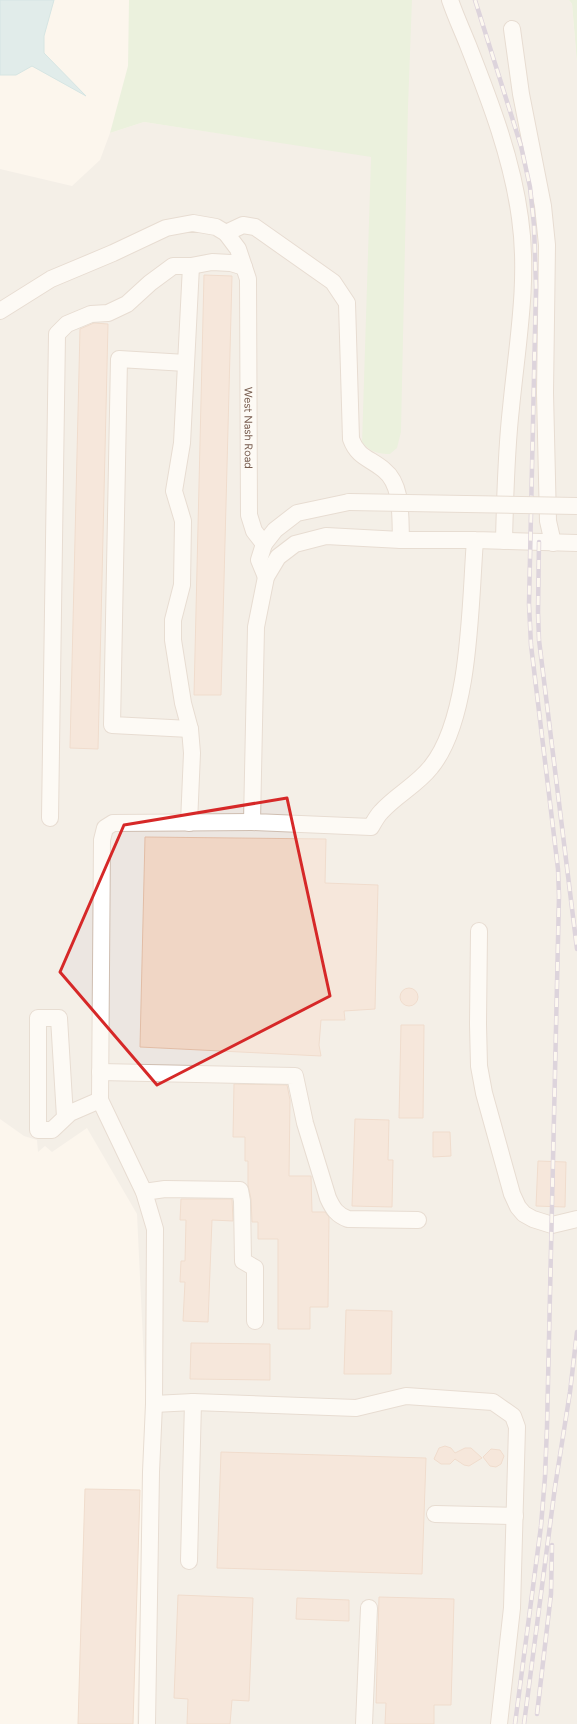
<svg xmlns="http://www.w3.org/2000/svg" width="577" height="1724" font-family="Figtree,sans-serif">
<rect width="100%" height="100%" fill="#fcf6ed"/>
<polygon fill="#ece6e1" points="383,0 569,0 572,4 577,63 577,1724 137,1724 145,1423 145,1383 137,1214 87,1128 52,1152 45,1146 38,1152 37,1140 24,1136 0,1119 0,169 72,186 100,160 110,133 144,122 271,141"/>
<g fill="#d8eacb">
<path d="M129,0h283l-4,108 -7,324 -4,16 -7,6c-12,0 -20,-2 -28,-12l9,-285 -227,-35 -34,11 18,-67z"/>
<polygon points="569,0 577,0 577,63 572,4"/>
</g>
<polygon fill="#c1e1e6" stroke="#a8d0d7" points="0,0 54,0 44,36 44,53 86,96 32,66 16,75 0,75"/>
<g fill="#f0d6c5" stroke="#e2bda6">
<polygon points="204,275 232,276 221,695 194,695"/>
<polygon points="94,323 108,324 98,749 70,748 80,329"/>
<polygon points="145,837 326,839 325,883 378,885 375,1009 344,1011 345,1020 321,1020 319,1045 321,1056 140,1047"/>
<circle cx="409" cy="997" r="9"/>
<polygon points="401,1025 424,1025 423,1118 399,1118"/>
<polygon points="234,1084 287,1085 290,1100 289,1176 311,1176 312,1212 325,1212 329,1217 328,1307 310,1307 310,1329 278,1329 278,1239 258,1239 258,1222 252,1222 251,1199 248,1185 248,1161 245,1161 245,1137 233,1137"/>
<polygon points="355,1119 389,1120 388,1160 393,1160 392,1207 352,1206"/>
<polygon points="433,1132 450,1132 451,1156 433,1157"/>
<polygon points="538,1161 566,1162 565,1207 536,1206"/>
<polygon points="181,1199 232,1199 233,1221 212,1220 208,1322 183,1321 185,1282 180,1282 181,1261 185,1261 186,1220 180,1220"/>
<polygon points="346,1310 392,1311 391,1374 344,1374"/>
<polygon points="191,1343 270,1344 270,1380 190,1379"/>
<polygon points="445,1446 451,1448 455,1453 465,1448 471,1448 482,1458 469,1466 464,1465 455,1459 450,1464 441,1464 434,1459 439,1448"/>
<polygon points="491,1449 500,1450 504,1456 501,1464 496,1467 490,1466 483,1457"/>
<polygon points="221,1452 426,1458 422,1574 217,1568"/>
<polygon points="85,1489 140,1490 133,1724 78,1724"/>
<polygon points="178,1595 253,1598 249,1701 232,1700 230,1724 187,1724 188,1699 174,1698"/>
<polygon points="379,1597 454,1599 451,1705 434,1705 434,1724 385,1724 386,1703 376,1703"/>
<polygon points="297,1598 349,1600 349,1621 296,1619"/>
</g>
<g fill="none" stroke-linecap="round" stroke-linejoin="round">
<g stroke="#cfbeb1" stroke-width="18">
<g id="minor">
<path d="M450,0c5,15 12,30 18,45 22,56 44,113 52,173 9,63 -3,127 -9,190 -5,44 -6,89 -7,133"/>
<polyline points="512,29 521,94 543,206 547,245 545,393 548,521 553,543"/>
<path d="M226,233l17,-8 12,2 78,55 14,21 4,136c7,19 19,19 33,31 19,15 16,48 17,70"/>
<path id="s1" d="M0,311l51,-32 62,-26 53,-25 27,-5 23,4 10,6 12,16 10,30 1,236 5,16 10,13 11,-14 22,-17 52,-11"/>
<polyline points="186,363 119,359 112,725 190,729"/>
<path d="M475,540c-5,63 -4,178 -44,227 -14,18 -35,28 -50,45 -4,4 -7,10 -10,15l-119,-5 4,-195 10,-50 12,-20 17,-13 31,-8 75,4h74l102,3"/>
<polyline points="264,544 259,560 266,577"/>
<polyline points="50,818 57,334 67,324 91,314 108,313 127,304 150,283 173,266 191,266 212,262 231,263 244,267"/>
<polyline points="189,823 192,753 190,729 183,703 173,640 173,620 182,585 183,521 174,491 182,443 191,266"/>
<polyline points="479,931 478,1024 479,1066 484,1093 512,1194 518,1207 524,1214 533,1219 552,1225 577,1219"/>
<path d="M100,1072l195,4 10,47 23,75c5,11 9,17 20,21l70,1"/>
<polyline points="65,1117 59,1018 38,1018 38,1130 52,1130 70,1113 100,1100"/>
<polyline points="144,1192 165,1189 240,1190 242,1201 243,1261 255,1268 255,1321"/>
<polyline points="154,1404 193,1402 356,1408 406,1396 493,1402 513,1416 517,1427 512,1608 499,1724"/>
<polyline points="435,1514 515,1516"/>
<polyline points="189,1561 193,1402"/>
<polyline points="147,1724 151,1472 154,1404 155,1229 144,1192 100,1100 102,840 105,828 113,823 252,822"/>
<polyline points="364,1724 369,1608"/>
</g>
</g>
<use href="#minor" stroke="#fff" stroke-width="16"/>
<g stroke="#b9aac7" stroke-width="4.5">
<g id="rail">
<polyline points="475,0 521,146 530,187 534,225 536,287 529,604 531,645 558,869 559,896 547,1427 545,1477 541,1526 515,1724"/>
<polyline points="539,542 538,612 539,640 577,949"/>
<polyline points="537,1714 551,1594 552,1545"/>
<polyline points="524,1724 555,1487 570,1392 577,1332"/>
</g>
</g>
<use href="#rail" stroke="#fefaf3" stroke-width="3" stroke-dasharray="9" stroke-linecap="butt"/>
<g stroke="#cfbeb1" stroke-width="18" stroke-linecap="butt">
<polyline id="minor-bridge" points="349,502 577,506"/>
</g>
<use href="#minor-bridge" stroke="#fff" stroke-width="16"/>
</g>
<path d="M0 0H577V1724H0ZM287,798l43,198 -173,89 -97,-113 64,-147z" fill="#fcf6ed" fill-opacity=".55" fill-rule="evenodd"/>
<path fill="none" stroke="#d62828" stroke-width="3" stroke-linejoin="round" d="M287,798l43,198 -173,89 -97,-113 64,-147z"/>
<g text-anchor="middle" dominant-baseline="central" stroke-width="3" stroke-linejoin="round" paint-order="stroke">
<g font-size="11" fill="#785d4f" stroke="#fefaf3">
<text stroke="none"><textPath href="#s1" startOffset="449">West Nash Road</textPath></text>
</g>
</g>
</svg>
